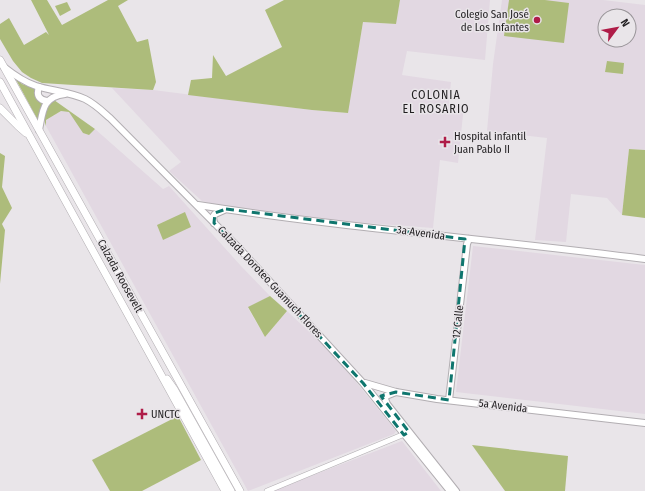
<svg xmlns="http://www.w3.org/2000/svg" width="645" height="491" font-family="'Fira Sans Condensed',sans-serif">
<rect width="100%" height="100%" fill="#e9e5e9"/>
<g fill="#e2d8e2" fill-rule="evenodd">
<polygon points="400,0 490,0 485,60 407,51 402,75 451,82 449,103 464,105 458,163 440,160 433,228 301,218 249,213 202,201 169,171 181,162 112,88 153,90 312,110 347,113 363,22 395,24"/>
<path d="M502,0h101l42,5v145l-16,-1 -7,66 -15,-17 -36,-4 -5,48 -31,-2 12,-102 -60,-7 6,-67zM605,16h24v24h-24z"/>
<polygon points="61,111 70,112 83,133 89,135 95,129 163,189 169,186 241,266 270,296 248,308 265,337 287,311 334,355 396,431 394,434 248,491 46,126 46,120"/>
<polygon points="473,246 645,265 645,414 456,392"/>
<polygon points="402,441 441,491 273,491 285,486"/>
</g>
<g fill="#adbc7b">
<polygon points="31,0 47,0 62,25 108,0 128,0 118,6 137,42 148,39 156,82 153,90 42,83 31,78 22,72 13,61 0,39 0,24 9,18 24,45 46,32 49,35"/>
<polygon points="284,0 400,0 396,24 363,22 348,113 312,110 188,95 191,80 212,78 213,55 226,76 282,47 265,10"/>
<polygon points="509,0 545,0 569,3 564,43 504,36"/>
<polygon points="67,2 71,10 60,16 55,6"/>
<polygon points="607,61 624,63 623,74 605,72"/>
<path d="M14,76l8,8 14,5c-2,6 0,11 6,14l-2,21z"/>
<path d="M54,100l41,29 -6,6 -6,-2 -14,-21 -8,-1 -15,9v6c-4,-10 1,-19 8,-26z"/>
<polygon points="629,149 645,150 645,218 622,215"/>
<polygon points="0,153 5,156 2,187 12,208 2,224 5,230 0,284"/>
<polygon points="185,212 191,227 163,240 157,225"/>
<polygon points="270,296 287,311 265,337 248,307"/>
<polygon points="178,416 201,460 142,491 110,491 92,460"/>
<polygon points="472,445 568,456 565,491 505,491"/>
</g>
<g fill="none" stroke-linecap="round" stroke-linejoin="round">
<g stroke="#b2aeb2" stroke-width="6">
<polyline id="tertiary" points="267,491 407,433"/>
</g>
<g stroke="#b2aeb2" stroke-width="8">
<g id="secondary">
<path d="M4,67c10,8 20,15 32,19 16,5 34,6 49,13 10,5 17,12 25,19l127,128 126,137 87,108"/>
<path d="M39,87c-3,8 0,13 8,14"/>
<path d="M39,130c4,-19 3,-33 26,-36"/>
<path d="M198,205c148,23 298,35 447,54"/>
<polyline points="214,223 213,217 215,214 224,210"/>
<polyline points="365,383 396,392 437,399 645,423"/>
<polyline points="396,392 386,396 385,399 387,404 456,491"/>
<polyline points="449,400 467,244 469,239"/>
</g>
</g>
<g stroke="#b2aeb2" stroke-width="8">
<g id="trunk">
<polyline points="0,60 240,491"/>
<polyline points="0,82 225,491"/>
<polyline points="0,108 18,126 26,133"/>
<polyline points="167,379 174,389 231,491"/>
</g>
</g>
<use href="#tertiary" stroke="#fff" stroke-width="5"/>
<use href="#secondary" stroke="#fff" stroke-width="6"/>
<use href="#trunk" stroke="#fff" stroke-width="7"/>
</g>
<path fill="none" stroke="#0f766e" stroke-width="3" stroke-dasharray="8 5" stroke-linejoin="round" d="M226,209l239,30 -16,161 -53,-8 -15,4 28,36 -5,3 -41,-52 -149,-160 1,-10z"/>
<g fill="#af1c48" stroke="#e9e5e9" stroke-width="1.5">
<circle cx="537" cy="20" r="4"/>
<path d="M443 136h4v4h4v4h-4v4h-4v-4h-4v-4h4z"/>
<path d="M140 408h4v4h4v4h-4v4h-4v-4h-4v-4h4z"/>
</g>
<g text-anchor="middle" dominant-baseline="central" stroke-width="3" stroke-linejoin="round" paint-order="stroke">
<g font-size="11" fill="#201e20" stroke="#e9e5e9" text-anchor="start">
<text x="529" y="14" text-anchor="end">Colegio San José<tspan x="529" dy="13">de Los Infantes</tspan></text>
<text x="454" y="136">Hospital infantil<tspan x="454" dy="13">Juan Pablo II</tspan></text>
<text x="151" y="414">UNCTC</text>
</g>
<g font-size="11" fill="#201e20" stroke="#e9e5e9">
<text transform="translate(421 233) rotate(8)">3a Avenida</text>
<text transform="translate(120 276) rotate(61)">Calzada Roosevelt</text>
<text transform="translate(270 282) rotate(47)">Calzada Doroteo Guamuch Flores</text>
<text transform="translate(458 322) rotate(-84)">12 Calle</text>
<text transform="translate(503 406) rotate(7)">5a Avenida</text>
</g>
<g font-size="12" letter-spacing="1" fill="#201e20" stroke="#e9e5e9">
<text x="436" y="95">COLONIA<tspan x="436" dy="14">EL ROSARIO</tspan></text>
</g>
</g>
<g transform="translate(617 28) rotate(58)"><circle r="19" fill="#e9e5e9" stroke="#999599"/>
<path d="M0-3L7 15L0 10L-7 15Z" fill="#af1c48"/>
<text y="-6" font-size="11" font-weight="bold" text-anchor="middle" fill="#201e20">N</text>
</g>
</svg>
